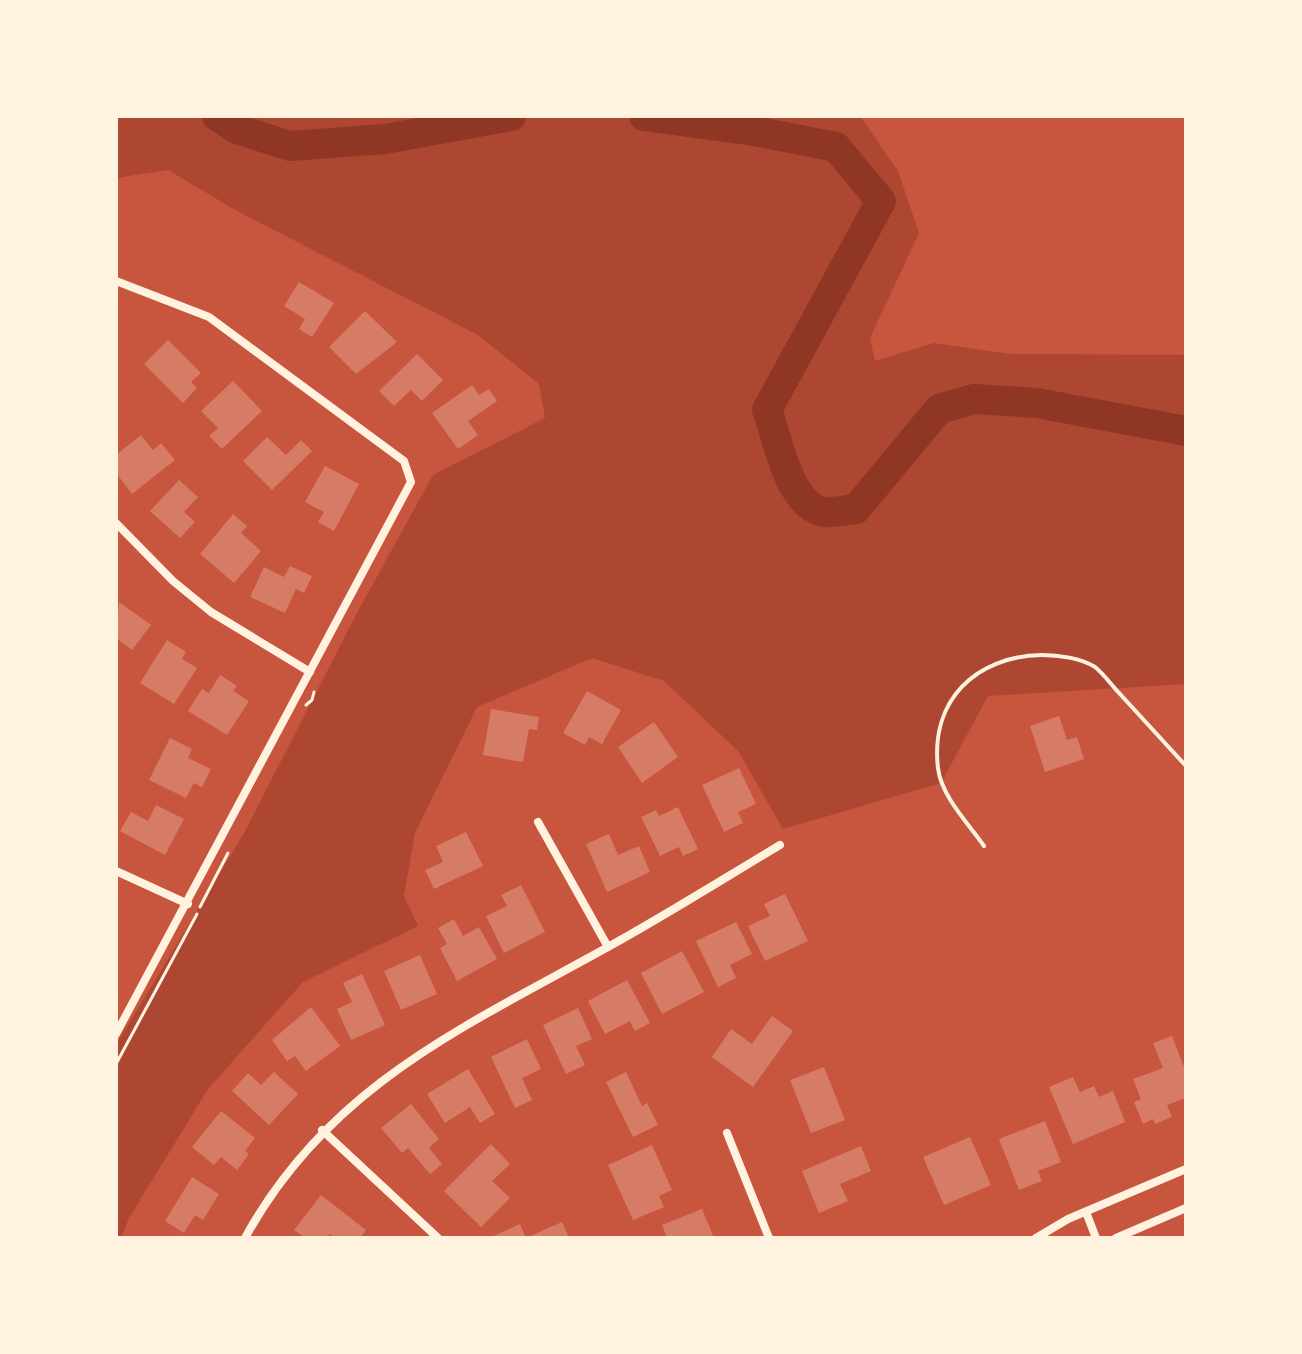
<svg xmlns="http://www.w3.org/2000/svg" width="1302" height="1354" font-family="Barlow,sans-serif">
<rect width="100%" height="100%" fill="#c8553d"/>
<polygon fill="#ae4732" points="116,116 860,116 898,171 919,233 870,338 875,361 934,343 1010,354 1186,355 1186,684 988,696 941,783 783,829 738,751 664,681 592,658 477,707 415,833 404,896 418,926 303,982 208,1089 129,1218 121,1238 116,1238 116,1045 243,835 357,613 433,475 545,418 539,384 478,335 237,211 168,170 116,178"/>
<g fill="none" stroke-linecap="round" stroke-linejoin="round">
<g stroke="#8f3625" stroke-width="30">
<polyline points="217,116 237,129 290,146 385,139 511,116"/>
<path d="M644,116l110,15 82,16 45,54 -114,209c11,29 21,95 57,102 9,1 22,-2 32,-3l83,-100 35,-10 63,4 149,28"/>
</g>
</g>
<g fill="#d67c66">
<polygon points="299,282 334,303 312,337 299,329 305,319 284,306"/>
<polygon points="365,311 397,342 356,374 329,347"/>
<polygon points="168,340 201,373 191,382 197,388 183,403 144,364"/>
<polygon points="417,354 443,380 422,401 411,390 394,406 379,391"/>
<polygon points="233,381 262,411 222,449 209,436 218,428 201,411"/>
<polygon points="472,385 479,395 489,389 497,401 468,421 478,435 458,449 432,413"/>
<polygon points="141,435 153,450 161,443 175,460 132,494 116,473 116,455"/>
<polygon points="267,437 286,455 301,440 312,451 272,490 243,461"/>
<polygon points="325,466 359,484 334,531 318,522 324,512 305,502"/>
<polygon points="179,480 198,497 184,512 195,522 180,538 150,511"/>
<polygon points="233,514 247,526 241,533 261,551 234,583 200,554"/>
<polygon points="290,566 312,576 304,593 296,589 285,613 250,597 264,567 284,577"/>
<polygon points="119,602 151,625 132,650 116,638"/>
<polygon points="167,640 186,652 182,659 197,668 174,704 140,683"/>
<polygon points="220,675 237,686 233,691 249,701 227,735 188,711 202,689 209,693"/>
<polygon points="587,691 621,710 602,744 589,737 585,745 563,733"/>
<polygon points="491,709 539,717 537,730 529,729 523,762 483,755"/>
<polygon points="1059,716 1067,740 1077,737 1084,759 1045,772 1030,726"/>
<polygon points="654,722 678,757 642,783 618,747"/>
<polygon points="170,738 192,749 188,758 211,769 202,787 194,783 186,798 149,780"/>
<polygon points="739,768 756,804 738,812 743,823 724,832 702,785"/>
<polygon points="156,805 184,819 165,855 120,831 131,812 148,821"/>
<polygon points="678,807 698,849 683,856 679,847 660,856 641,817 656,810 659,816"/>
<polygon points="466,832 483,866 434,889 425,870 443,862 436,846"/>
<polygon points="609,834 618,855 639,846 650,872 607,892 586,844"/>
<polygon points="521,885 545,932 504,953 486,916 507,906 501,895"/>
<polygon points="785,894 808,941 765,961 748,926 770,916 764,904"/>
<polygon points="454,919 463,936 479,927 497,959 457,981 440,948 447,944 438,928"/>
<polygon points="736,922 752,954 730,965 736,978 718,987 696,941"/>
<polygon points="682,951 704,992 662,1014 641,973"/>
<polygon points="420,955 437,994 401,1010 384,971"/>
<polygon points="362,974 385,1025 351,1040 337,1009 352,1002 343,983"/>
<polygon points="627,980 650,1023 635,1031 630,1021 605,1034 588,1001"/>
<polygon points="311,1007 340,1046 306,1071 295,1056 287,1061 272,1040"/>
<polygon points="578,1008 592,1039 576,1046 585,1065 566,1074 543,1025"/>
<polygon points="772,1016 793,1031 753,1087 712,1057 731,1029 752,1044"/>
<polygon points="1172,1036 1186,1072 1186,1098 1167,1105 1172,1117 1155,1124 1153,1119 1143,1124 1134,1102 1141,1099 1133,1079 1163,1068 1153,1043"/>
<polygon points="527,1039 541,1069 522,1078 532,1100 515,1108 491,1057"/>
<polygon points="824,1067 845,1120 811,1133 790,1080"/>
<polygon points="468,1069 495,1114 480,1123 470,1107 445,1123 427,1094"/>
<polygon points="274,1072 298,1094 269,1125 232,1091 248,1073 261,1085"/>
<polygon points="626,1072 642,1106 647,1103 658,1125 633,1137 606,1082"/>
<polygon points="1073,1077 1080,1092 1094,1086 1099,1097 1113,1091 1125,1122 1073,1144 1049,1087"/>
<polygon points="411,1104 439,1139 429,1148 442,1164 430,1174 408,1148 402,1153 381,1128"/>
<polygon points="221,1111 255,1138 245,1151 249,1154 237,1170 221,1157 214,1165 192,1147"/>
<polygon points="1045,1121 1061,1162 1038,1171 1042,1181 1019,1190 999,1139"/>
<polygon points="970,1137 991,1185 944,1205 923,1157"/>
<polygon points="491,1144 510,1164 492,1181 510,1198 481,1227 444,1191"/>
<polygon points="652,1145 672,1190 659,1196 664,1207 633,1220 608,1165"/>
<polygon points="861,1146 871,1171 840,1184 848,1201 819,1213 802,1171"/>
<polygon points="192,1177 219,1194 203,1220 195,1215 184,1233 165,1221"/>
<polygon points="321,1195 366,1230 360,1238 335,1238 330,1234 327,1238 305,1238 294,1230"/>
<polygon points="702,1209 714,1238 667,1238 662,1225"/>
<polygon points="562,1222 569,1238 489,1238 520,1224 526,1238"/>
</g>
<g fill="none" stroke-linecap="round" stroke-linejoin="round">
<g stroke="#fff3e0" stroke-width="3">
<polyline points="306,705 312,700 314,692"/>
<polyline points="200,907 228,853"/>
<polyline points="116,1064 197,914"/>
</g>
<path stroke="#fff3e0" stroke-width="4" d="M984,846c-15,-22 -43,-50 -46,-78 -8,-68 38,-112 104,-113 16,0 39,3 53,12 9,7 17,19 25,27 22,24 44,48 66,72"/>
<g stroke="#fff3e0" stroke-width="8">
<polyline points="116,281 209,317 404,461 411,482 116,1034"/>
<polyline points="116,523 173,581 211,612 310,672"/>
<polyline points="538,822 608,947"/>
<polyline points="116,871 188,904"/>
<polyline points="322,1130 438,1238"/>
<polyline points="727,1133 769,1238"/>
<polyline points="1086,1212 1096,1238"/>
<path d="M245,1238c83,-152 219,-211 363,-291 58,-32 115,-68 172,-102"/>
<polyline points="1036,1238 1068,1219 1186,1169"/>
<polyline points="1116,1238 1186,1208"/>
</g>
</g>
<rect width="1302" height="1354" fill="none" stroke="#fff3e0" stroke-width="236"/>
</svg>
